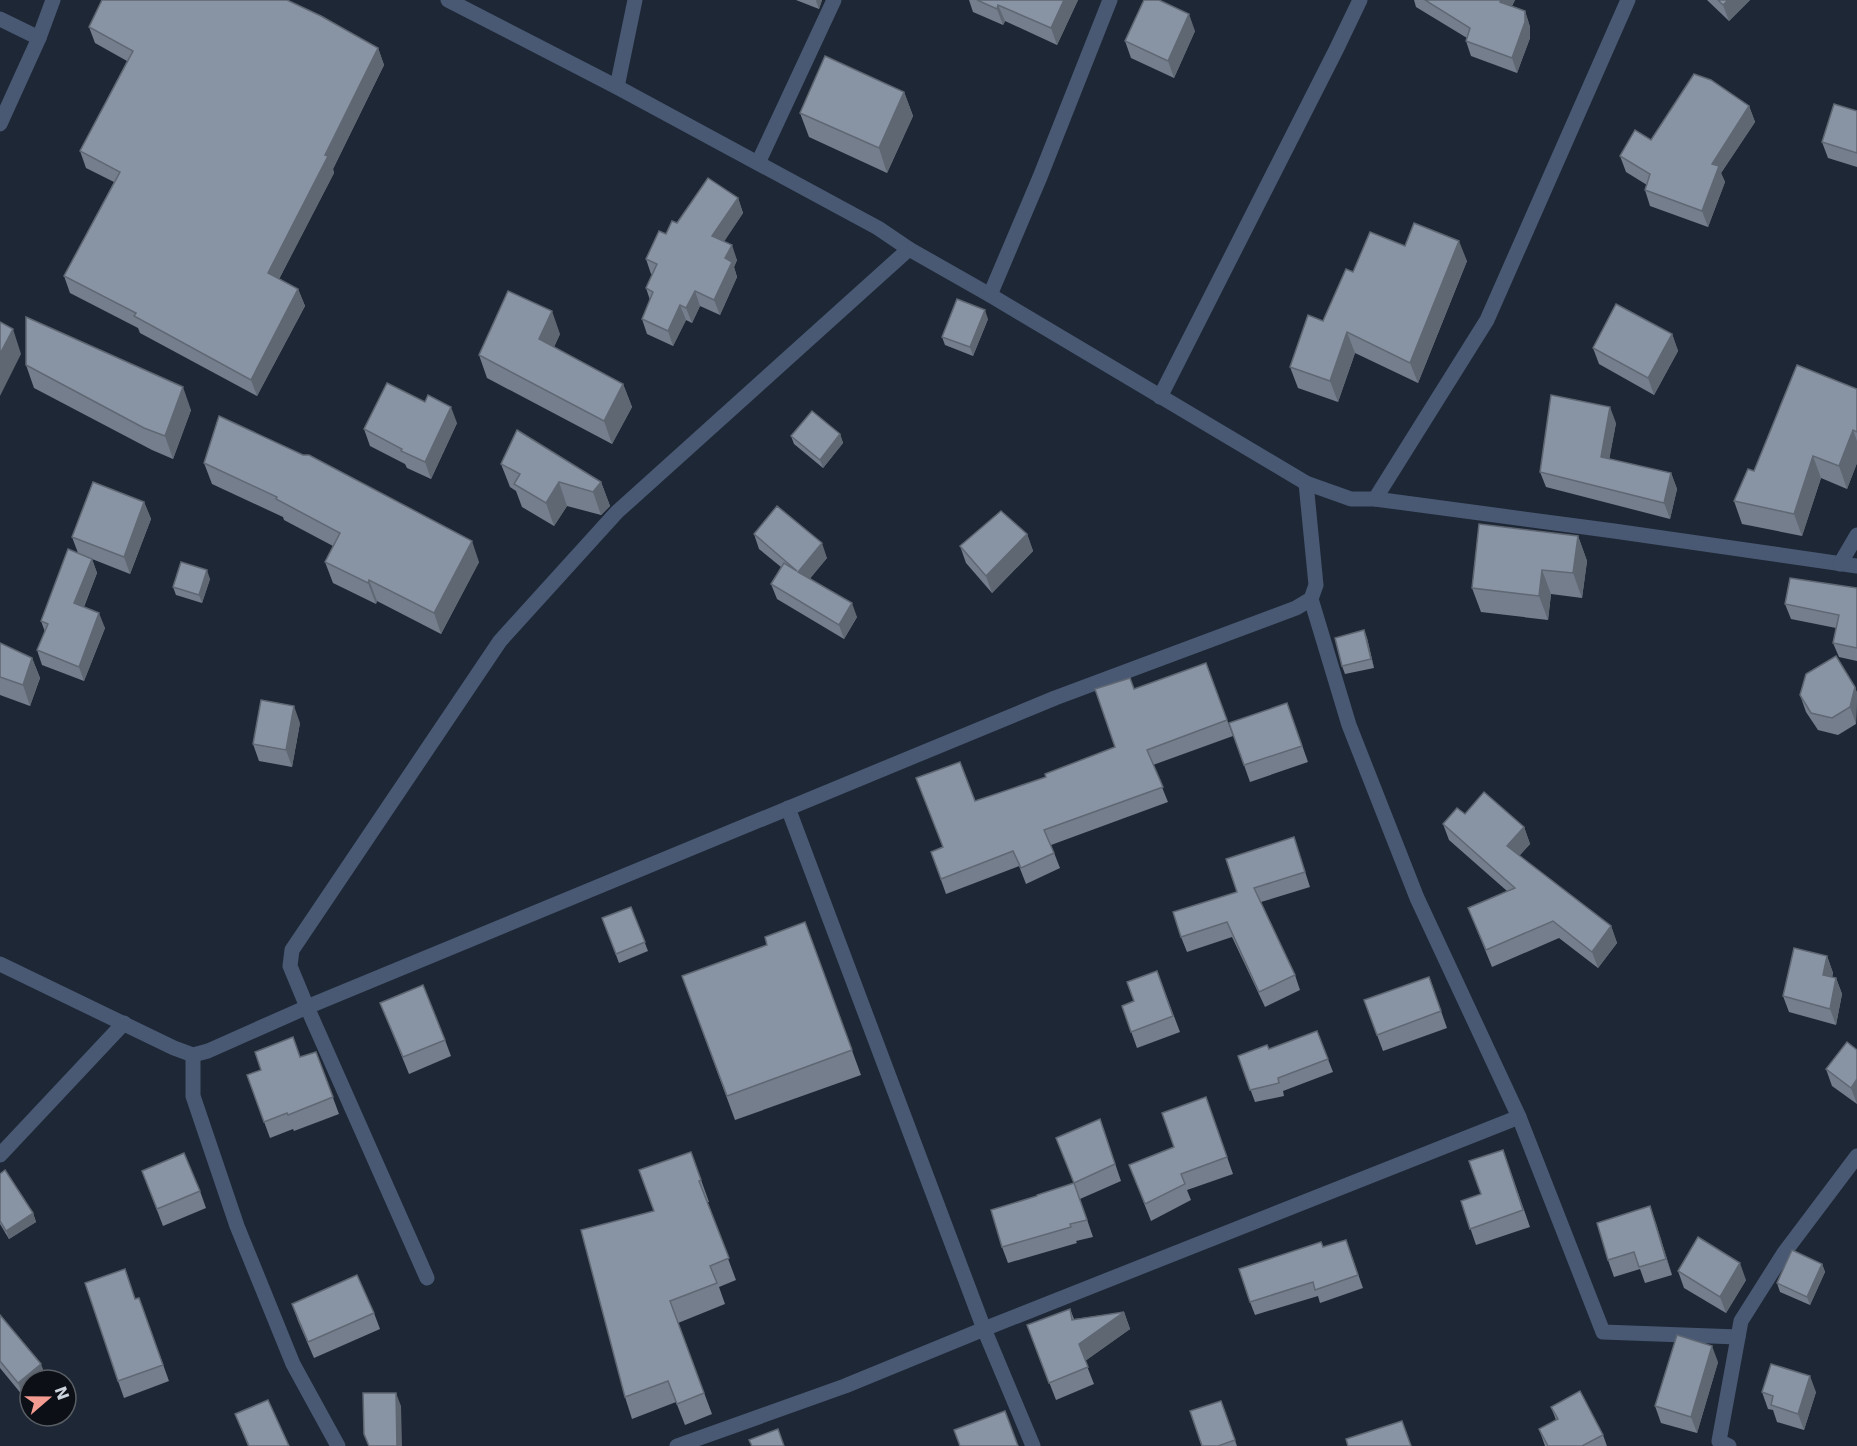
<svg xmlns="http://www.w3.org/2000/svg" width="1857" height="1446" font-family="'DejaVu Sans',sans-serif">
<rect width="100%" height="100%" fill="#1e2735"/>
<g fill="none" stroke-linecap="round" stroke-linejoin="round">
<g stroke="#495973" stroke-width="15">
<polyline points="448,0 617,87 878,228 909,249 990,295 1306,483 1351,499 1375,499 1614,531 1857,566"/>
<polyline points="0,19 39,38"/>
<polyline points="617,87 635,0"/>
<polyline points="0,124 39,38 53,0"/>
<polyline points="758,163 834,0"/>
<polyline points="990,295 1040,177 1110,0"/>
<polyline points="1160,397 1336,50 1360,0"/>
<polyline points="1375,499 1487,320 1628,0"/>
<polyline points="1840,564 1857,535"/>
<polyline points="1311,599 1349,725 1417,898 1519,1117 1603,1332 1738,1337"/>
<polyline points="788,808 984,1329 1033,1446"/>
<polyline points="0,964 174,1048 193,1055 208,1051 307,1007 1055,698 1296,608 1311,599 1316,585 1306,483"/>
<polyline points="193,1055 193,1096 237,1226 293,1364 338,1446"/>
<polyline points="0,1155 124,1023"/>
<polyline points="427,1278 307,1007 290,966 292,950 500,641 617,512 909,249"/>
<polyline points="677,1446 845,1386 984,1329 1519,1117"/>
<polyline points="1729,1446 1719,1441 1741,1321 1784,1253 1857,1156"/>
</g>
</g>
<g fill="#757e8d">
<polygon points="796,0 822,0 819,9"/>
<polygon points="969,0 1078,0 1057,45 1005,21 1003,25 973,12"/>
<polygon points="1414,0 1515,0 1512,6 1525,11 1530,27 1530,38 1517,73 1471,56 1466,41 1467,38 1416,7"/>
<polygon points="1707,0 1750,0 1729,21"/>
<polygon points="89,27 378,48 384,65 333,169 334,173 279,279 298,289 305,306 257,396 140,333 138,328 70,293 64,276 114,182 86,168 80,151 127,61 95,43"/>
<polygon points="1195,31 1174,78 1131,58 1125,41"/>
<polygon points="904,92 913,116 887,173 809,137 800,113"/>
<polygon points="1749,106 1755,122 1721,173 1725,182 1708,227 1650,206 1645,190 1647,185 1626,172 1620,156 1651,140"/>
<polygon points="1857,111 1857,167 1828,158 1822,142"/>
<polygon points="738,198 743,213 724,241 737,260 734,267 737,277 720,315 700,306 692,323 686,320 673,346 647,334 642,319 650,300 646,288 652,274 651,274 646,259 666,234 677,223"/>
<polygon points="1405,246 1467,261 1418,383 1355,353 1338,402 1298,388 1290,367 1323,321 1353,272"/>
<polygon points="988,319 973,356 945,345 942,337"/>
<polygon points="560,334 554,347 623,384 632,407 612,444 487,378 479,355"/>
<polygon points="1672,334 1678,351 1654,395 1599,364 1593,348"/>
<polygon points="26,365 191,410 173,459 152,450 34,388"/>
<polygon points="1857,389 1857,463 1847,489 1821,478 1802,536 1742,524 1734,501 1754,471"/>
<polygon points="457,423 431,479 407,468 405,464 370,446 364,429"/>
<polygon points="1616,423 1609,459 1671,473 1677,489 1670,519 1546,487 1540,472"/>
<polygon points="840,434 843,443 823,468 794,444 791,436"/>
<polygon points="204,463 479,562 441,634 377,601 376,604 333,583 325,562 333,546 284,520 283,517 212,484"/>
<polygon points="501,464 601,482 610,506 601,515 567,506 554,526 522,507 516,491 510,487"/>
<polygon points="144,502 151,519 130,574 92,559 97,573 84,607 105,628 84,681 42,665 37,650 45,632 41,621 78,553 72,537"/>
<polygon points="754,534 827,558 810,578 857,617 844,639 777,599 771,584 781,567 759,549"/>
<polygon points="1027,534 1033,551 992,593 966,563 960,546"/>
<polygon points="1578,536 1587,561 1582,598 1551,594 1548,620 1481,612 1472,588"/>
<polygon points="210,579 202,603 176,595 173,587"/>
<polygon points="1857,588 1857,661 1839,657 1833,643 1836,628 1791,619 1785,604"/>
<polygon points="1364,630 1367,638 1374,668 1345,674 1342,666"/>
<polygon points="0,643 32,658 40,678 30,706 0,695"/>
<polygon points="1206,663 1233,736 1153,765 1168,802 1051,845 1060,868 1026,884 1019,866 946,894 931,852 942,847 975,801 1046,777 1115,747 1134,689"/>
<polygon points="1855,687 1857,693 1856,724 1838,735 1818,730 1806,712 1800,695"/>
<polygon points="1287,703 1308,762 1250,782 1244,765"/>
<polygon points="300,723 292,767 259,761 253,744"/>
<polygon points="1465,814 1524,827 1530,844 1519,856 1611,926 1617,943 1598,968 1559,938 1492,967 1468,908 1507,891 1449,840 1443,824"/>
<polygon points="1294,837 1310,887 1261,902 1295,975 1300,990 1265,1007 1232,937 1187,952 1181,937 1237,892"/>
<polygon points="631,907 648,951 619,963 602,918"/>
<polygon points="805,922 861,1075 735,1120 682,976 767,945"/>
<polygon points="1827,956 1833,973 1832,977 1836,978 1842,994 1836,1025 1789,1012 1783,996"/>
<polygon points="1157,971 1180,1032 1137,1048 1122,1006 1134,1001"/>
<polygon points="1429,977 1447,1028 1383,1051 1364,1000"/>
<polygon points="380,1003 445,1040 451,1056 409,1074"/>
<polygon points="1317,1031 1333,1072 1283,1091 1284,1096 1255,1102 1238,1056 1269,1049"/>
<polygon points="1857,1050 1857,1104 1832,1086 1826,1069"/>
<polygon points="316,1052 339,1114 294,1131 293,1129 270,1138 247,1075"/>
<polygon points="1206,1097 1233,1174 1187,1190 1191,1200 1151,1221 1129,1165 1174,1147"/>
<polygon points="1100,1119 1121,1181 1080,1199 1093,1237 1076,1241 1077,1243 1008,1263 1002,1247 1037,1196 1073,1183"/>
<polygon points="691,1152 709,1202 707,1202 736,1280 719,1287 725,1304 678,1323 712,1414 685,1425 676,1402 632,1419 625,1397 654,1211"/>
<polygon points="1509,1167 1530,1227 1476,1245 1461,1201 1481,1194"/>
<polygon points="142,1171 200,1191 206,1208 163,1226"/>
<polygon points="0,1174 33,1213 36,1222 9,1239 0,1224"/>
<polygon points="1650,1206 1672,1275 1645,1283 1640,1269 1614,1277 1608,1260"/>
<polygon points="1346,1240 1363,1288 1320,1303 1318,1296 1255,1315 1250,1302 1323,1247"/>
<polygon points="1822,1264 1825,1272 1810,1305 1780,1292 1777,1283"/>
<polygon points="1678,1271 1746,1280 1726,1313 1684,1288"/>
<polygon points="139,1298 169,1381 124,1398 118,1381 135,1299"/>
<polygon points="292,1304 374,1313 380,1329 314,1358 298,1321"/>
<polygon points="1070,1309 1074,1319 1124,1312 1130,1329 1085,1361 1094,1384 1056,1400 1027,1325"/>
<polygon points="0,1315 46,1377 43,1380 30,1380 23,1396 0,1368"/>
<polygon points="1718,1362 1697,1433 1661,1423 1655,1406"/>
<polygon points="1762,1392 1816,1392 1804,1430 1777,1422 1773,1410 1768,1409"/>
<polygon points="1221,1401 1237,1446 1202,1446"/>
<polygon points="1551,1407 1603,1435 1607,1446 1545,1446 1539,1429 1556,1420"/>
<polygon points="235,1414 289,1446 248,1446"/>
</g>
<g fill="#5f6773">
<polygon points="816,0 822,0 819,9 816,1"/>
<polygon points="1064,0 1078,0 1057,45 1051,28"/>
<polygon points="1501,0 1515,0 1505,17 1500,2"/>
<polygon points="1728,0 1750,0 1729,21 1723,5"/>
<polygon points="998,5 1005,21 1003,25 997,9"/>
<polygon points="1525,11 1530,27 1530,38 1517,73 1512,58"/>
<polygon points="1189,14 1195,31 1174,78 1168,61"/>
<polygon points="378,48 384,65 333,169 334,173 274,289 268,273"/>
<polygon points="904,92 913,116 887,173 879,148"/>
<polygon points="1749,106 1755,122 1721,173 1725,182 1708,227 1702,211 1712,164"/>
<polygon points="738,198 743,213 718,251 712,236"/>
<polygon points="1459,241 1467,261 1418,383 1410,363"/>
<polygon points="732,245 737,260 734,267 737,277 720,315 714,300 725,258"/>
<polygon points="298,289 305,306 257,396 251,380"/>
<polygon points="695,291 700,306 692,323 686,308"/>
<polygon points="680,305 686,320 673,346 668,331"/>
<polygon points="985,310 988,319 973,356 970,347"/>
<polygon points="552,311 560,334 547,362 539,339"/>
<polygon points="13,329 21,354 0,396 0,354"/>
<polygon points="1347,332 1355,353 1338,402 1330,381"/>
<polygon points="1672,334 1678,351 1654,395 1648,378"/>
<polygon points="623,384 632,407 612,444 604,421"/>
<polygon points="183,387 191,410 173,459 165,436"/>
<polygon points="451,407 457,423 431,479 425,462"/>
<polygon points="1610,407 1616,423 1607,472 1601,457"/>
<polygon points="1853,430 1857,441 1857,463 1847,489 1839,466"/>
<polygon points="840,434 843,443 823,468 820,460"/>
<polygon points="1813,456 1821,478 1802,536 1794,514"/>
<polygon points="1671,473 1677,489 1670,519 1664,503"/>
<polygon points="559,482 567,506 554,526 546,503"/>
<polygon points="601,482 610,506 601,515 593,492"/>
<polygon points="144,502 151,519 130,574 124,557"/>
<polygon points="1027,534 1033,551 992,593 986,576"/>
<polygon points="1578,536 1587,561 1582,598 1573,573"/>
<polygon points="472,541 479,562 441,634 434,613"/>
<polygon points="822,543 827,558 804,586 798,572"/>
<polygon points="92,559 97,573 79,618 74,603"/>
<polygon points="207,570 210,579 202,603 199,595"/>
<polygon points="1542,570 1551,594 1548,620 1539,596"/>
<polygon points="369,580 377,601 376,604 368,583"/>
<polygon points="852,603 857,617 844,639 839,625"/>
<polygon points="99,613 105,628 84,681 79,667"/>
<polygon points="1364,630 1367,638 1374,668 1371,659"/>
<polygon points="32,658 40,678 30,706 23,685"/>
<polygon points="1855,687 1857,693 1856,724 1850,707"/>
<polygon points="294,706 300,723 292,767 286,750"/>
<polygon points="1524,827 1530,844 1513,863 1507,846"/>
<polygon points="1611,926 1617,943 1598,968 1592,952"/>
<polygon points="1827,956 1833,973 1829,992 1823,975"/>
<polygon points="1836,978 1842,994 1836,1025 1830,1009"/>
<polygon points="1857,1079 1857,1104 1851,1088"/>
<polygon points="1650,1206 1656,1223 1672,1275 1666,1259"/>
<polygon points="33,1213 36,1222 9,1239 6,1231"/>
<polygon points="1740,1263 1746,1280 1726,1313 1720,1297"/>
<polygon points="1822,1264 1825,1272 1810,1305 1807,1297"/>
<polygon points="1124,1312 1130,1329 1085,1361 1079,1344"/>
<polygon points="1712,1346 1718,1362 1697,1433 1691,1417"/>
<polygon points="41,1364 46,1377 43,1380 30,1380 30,1391 23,1396 18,1383"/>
<polygon points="1810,1376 1816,1392 1804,1430 1798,1414"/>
<polygon points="396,1393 401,1406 402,1446 397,1446"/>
</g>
<g fill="#8893a4" stroke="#5f6773" stroke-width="1.5">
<polygon points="102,0 287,0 321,16 378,48 325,155 328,156 268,273 298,289 251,380 134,316 136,313 64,276 120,172 80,151 133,51 89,27"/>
<polygon points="977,0 1064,0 1051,28 998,5 997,9"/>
<polygon points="1144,0 1159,0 1189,14 1168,61 1125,41"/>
<polygon points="1425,0 1501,0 1500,2 1525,11 1525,22 1512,58 1466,41 1470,28"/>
<polygon points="1718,0 1728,0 1723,5"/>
<polygon points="825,56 904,92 879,148 800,113"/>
<polygon points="1694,74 1711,80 1749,106 1712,164 1719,166 1702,211 1645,190 1650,174 1620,156 1635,130 1651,140"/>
<polygon points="1834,104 1857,111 1857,153 1822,142"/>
<polygon points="708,178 738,198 712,236 732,245 725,258 732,262 714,300 695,291 686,308 680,305 668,331 642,319 653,292 646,288 657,264 646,259 659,231 666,234 672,221 677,223"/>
<polygon points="1414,223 1459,241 1410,363 1347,332 1330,381 1290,367 1308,315 1323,321 1346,269 1353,272 1370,232 1405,246"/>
<polygon points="508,291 552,311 539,339 623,384 604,421 479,355"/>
<polygon points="957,299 985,310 970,347 942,337"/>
<polygon points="1616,304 1672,334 1648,378 1593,348"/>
<polygon points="26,317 183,387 165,436 144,428 26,365"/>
<polygon points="0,322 13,329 0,354"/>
<polygon points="1797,365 1857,389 1857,432 1853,430 1839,466 1813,456 1794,514 1734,501 1748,469 1754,471"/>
<polygon points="387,383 425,402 428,395 451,407 425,462 401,451 402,449 364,429"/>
<polygon points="1551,395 1610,407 1601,457 1671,473 1664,503 1540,472"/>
<polygon points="812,411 840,434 820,460 791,436"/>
<polygon points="219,416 303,455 309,455 472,541 434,613 369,580 368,583 325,562 340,533 276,499 277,497 204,463"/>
<polygon points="517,430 601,482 593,492 559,482 546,503 514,484 520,474 501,464"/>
<polygon points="93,482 144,502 124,557 72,537"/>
<polygon points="777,506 822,543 798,572 852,603 839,625 771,584 784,563 797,571 754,534"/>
<polygon points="1001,511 1027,534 986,576 960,546"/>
<polygon points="1479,524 1578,536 1573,573 1542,570 1539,596 1472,588"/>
<polygon points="68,549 92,559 74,603 99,613 79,667 37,650 48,624 41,621"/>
<polygon points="181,562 207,570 199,595 173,587"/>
<polygon points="1790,578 1857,588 1857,648 1833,643 1839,615 1785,604"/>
<polygon points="1364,630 1371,659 1342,666 1335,638"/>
<polygon points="0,643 32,658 23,685 0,677"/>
<polygon points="1836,656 1855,687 1850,707 1832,718 1811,713 1800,695 1806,674"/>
<polygon points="1206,663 1227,720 1147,750 1163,787 1044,830 1054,853 1021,868 1013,851 941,879 931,852 943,847 916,778 960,762 975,801 1046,777 1045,774 1115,747 1095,689 1130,678 1134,689"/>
<polygon points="261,700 294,706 286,750 253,744"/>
<polygon points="1287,703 1302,746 1244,765 1229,723"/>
<polygon points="1484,792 1524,827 1507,846 1611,926 1592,952 1553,921 1486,950 1468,908 1515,888 1443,824 1457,808 1465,814"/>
<polygon points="1294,837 1305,872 1254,888 1295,975 1259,992 1227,922 1181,937 1173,912 1237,892 1226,859"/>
<polygon points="631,907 645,942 616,954 602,918"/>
<polygon points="805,922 852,1050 727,1096 682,976 767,945 765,937"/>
<polygon points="1794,948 1827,956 1823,975 1836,978 1830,1009 1783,996"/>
<polygon points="1157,971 1173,1016 1131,1032 1122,1006 1134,1001 1127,982"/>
<polygon points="1429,977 1441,1011 1377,1035 1364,1000"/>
<polygon points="423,985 445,1040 403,1057 380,1003"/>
<polygon points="1317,1031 1328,1059 1278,1078 1279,1083 1250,1090 1238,1056 1267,1045 1269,1049"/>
<polygon points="293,1037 300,1057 316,1052 333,1097 288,1115 287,1113 264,1122 247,1075 261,1070 255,1052"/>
<polygon points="1847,1042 1857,1050 1857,1079 1851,1088 1826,1069"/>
<polygon points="1206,1097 1227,1157 1181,1174 1185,1184 1145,1204 1129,1165 1174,1147 1162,1113"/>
<polygon points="1100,1119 1115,1164 1074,1183 1056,1138"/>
<polygon points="1503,1150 1523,1210 1470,1229 1461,1201 1481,1194 1469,1161"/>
<polygon points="691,1152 701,1180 699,1181 729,1258 710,1266 717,1283 670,1301 704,1393 677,1404 668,1381 625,1397 581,1230 654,1211 639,1170"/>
<polygon points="184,1153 200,1191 157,1209 142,1171"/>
<polygon points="5,1170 33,1213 6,1231 0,1221 0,1174"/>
<polygon points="1074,1183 1087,1220 1070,1224 1071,1227 1002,1247 991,1210 1037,1196 1037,1195"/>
<polygon points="1650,1206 1666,1259 1639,1267 1634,1252 1608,1260 1597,1223"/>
<polygon points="1698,1237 1740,1263 1720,1297 1678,1271"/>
<polygon points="1346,1240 1358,1275 1315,1290 1313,1282 1250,1302 1239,1269 1321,1242 1323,1247"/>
<polygon points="1792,1250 1822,1264 1807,1297 1777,1283"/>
<polygon points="125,1269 135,1299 139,1298 163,1365 118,1381 85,1283"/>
<polygon points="357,1275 374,1313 308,1342 292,1304"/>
<polygon points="1070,1309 1072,1320 1124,1312 1079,1344 1088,1367 1049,1383 1027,1325"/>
<polygon points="0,1315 41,1364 18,1383 0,1361"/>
<polygon points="1677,1335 1712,1346 1691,1417 1655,1406"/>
<polygon points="1771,1364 1810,1376 1798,1414 1771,1405 1773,1396 1762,1392"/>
<polygon points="1580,1391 1603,1435 1582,1446 1548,1446 1539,1429 1558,1419 1551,1407"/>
<polygon points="363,1393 396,1393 397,1446 369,1446 364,1434"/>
<polygon points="268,1400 289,1446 249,1446 235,1414"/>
<polygon points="1221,1401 1235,1440 1218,1446 1202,1446 1190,1411"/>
<polygon points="1005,1411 1018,1446 960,1446 954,1430"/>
<polygon points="1402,1421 1411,1446 1348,1446 1346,1439"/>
<polygon points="778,1429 784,1446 752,1446 749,1440"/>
</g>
<g transform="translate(48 1398) rotate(70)"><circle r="28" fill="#0c1016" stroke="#595e65" stroke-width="1.5"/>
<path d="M0-4.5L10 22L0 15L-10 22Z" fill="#f59c92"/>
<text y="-9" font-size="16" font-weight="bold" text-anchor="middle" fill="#cdd3dc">N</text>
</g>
</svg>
